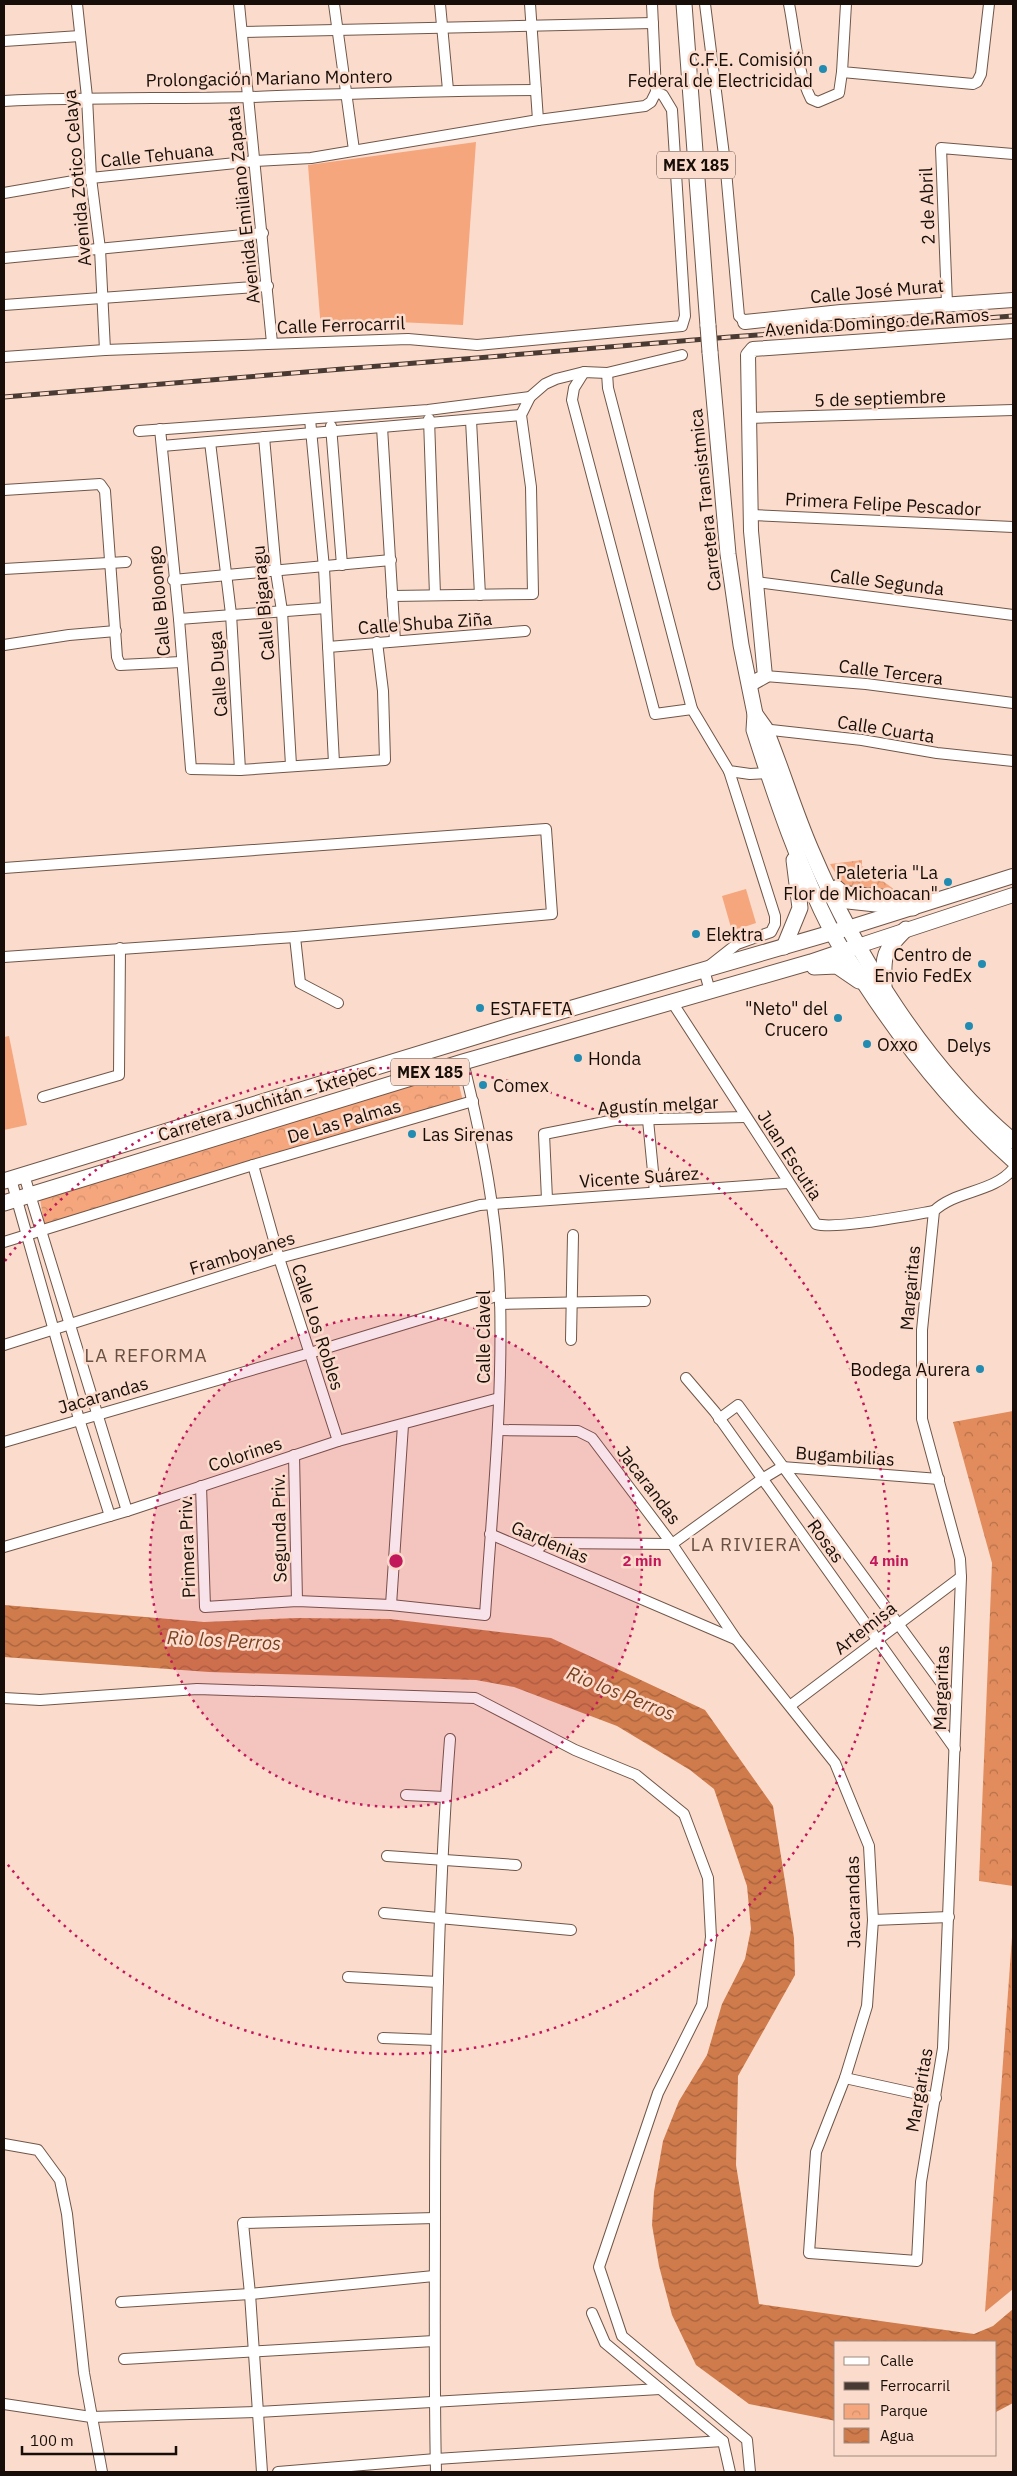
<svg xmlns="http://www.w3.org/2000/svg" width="1017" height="2476" font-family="'IBM Plex Sans',sans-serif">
<defs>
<pattern id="forest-crowns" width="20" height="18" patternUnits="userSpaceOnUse" patternTransform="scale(1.25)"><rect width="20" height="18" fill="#e28c5d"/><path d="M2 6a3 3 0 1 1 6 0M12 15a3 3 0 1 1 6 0" fill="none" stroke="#b6714b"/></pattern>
<pattern id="park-crowns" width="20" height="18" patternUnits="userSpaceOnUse" patternTransform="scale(1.25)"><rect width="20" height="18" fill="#f5a67d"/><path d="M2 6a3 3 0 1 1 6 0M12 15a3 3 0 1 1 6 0" fill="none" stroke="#d18e6b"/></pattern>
<pattern id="water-waves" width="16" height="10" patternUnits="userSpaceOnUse" patternTransform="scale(1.25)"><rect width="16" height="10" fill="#cf7b4c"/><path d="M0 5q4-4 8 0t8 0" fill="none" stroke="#a7633d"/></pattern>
</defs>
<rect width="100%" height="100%" fill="#fbdccc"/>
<g fill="url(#forest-crowns)">
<polygon points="1013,1411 1013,1886 979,1881 992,1563 953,1422"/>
<polygon points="1013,1923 1013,2289 985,2312"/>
</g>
<g fill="url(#park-crowns)">
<polygon points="862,860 862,866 902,895 845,889 830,864"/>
<polygon points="455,1069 463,1101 44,1224 40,1199"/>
</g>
<g fill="#f5a67d">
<polygon points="476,142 463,325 397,322 321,330 308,165"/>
<polygon points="746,889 756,923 732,931 722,896"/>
<polygon points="9,1036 27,1125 4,1130 4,1037"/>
</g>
<polygon fill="url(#water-waves)" points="4,1605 204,1622 297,1618 390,1619 551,1638 705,1710 773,1806 794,1938 795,1975 738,2076 736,2165 759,2304 974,2334 993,2326 1013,2309 1013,2403 996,2412 996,2342 836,2342 836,2421 749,2404 696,2365 672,2315 659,2266 652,2225 654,2192 663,2141 679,2101 707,2055 722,2004 745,1959 751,1929 747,1886 714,1789 690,1770 617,1726 514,1687 476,1680 209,1672 4,1657"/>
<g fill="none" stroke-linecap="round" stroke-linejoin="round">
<g stroke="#705648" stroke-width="12">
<g id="street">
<polyline points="77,4 87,97 91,178 100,249 105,350"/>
<polyline points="239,4 272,343"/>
<polyline points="334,4 354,150"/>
<polyline points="440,4 448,90"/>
<polyline points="530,4 538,120"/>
<polyline points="705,4 726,171 739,316 745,322"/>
<path d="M789,4c6,30 8,68 22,95l7,3 21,-9 3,-21"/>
<polyline points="846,4 842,72 973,84 977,82 981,74 989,4"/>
<polyline points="242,32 653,23"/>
<polyline points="4,41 80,36"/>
<path d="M4,101c82,-4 164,-2 247,-4 95,-3 190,-7 285,-7"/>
<polyline points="4,193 91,178 255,161 311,158 538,120 645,106 651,102 656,92 652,4"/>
<polyline points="4,258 263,233"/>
<polyline points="947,304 941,148 1013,154"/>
<polyline points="4,305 268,286"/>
<polyline points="4,357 105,350 408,339 477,345 682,326 685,316 672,110 663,95 656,92"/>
<polyline points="584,372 574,388 572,400 655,714 692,709"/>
<polyline points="607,373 608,388 692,709 729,771 750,774 772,773"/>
<polyline points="748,418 1013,410"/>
<polyline points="310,419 324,568 334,763"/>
<polyline points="429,419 435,595"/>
<polyline points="471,420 480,595"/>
<polyline points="331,426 342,565"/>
<polyline points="382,427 395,641"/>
<polyline points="160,429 179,619 191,769 240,770 385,760 383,691 377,642"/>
<polyline points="139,431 428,410 530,397"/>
<polyline points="264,437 276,572 282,611 291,765"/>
<polyline points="210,442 231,614 240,770"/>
<polyline points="162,446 521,415"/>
<polyline points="4,490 100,484 105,491 117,657 120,665 181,662"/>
<polyline points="751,515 1013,527"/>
<polyline points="4,569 126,562"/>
<polyline points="173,580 391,560"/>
<polyline points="756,582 1013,615"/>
<polyline points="392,596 533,594 531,487 521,415 530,397 545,384 556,379 584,372 607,373 682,355"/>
<polyline points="179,619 326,608"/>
<polyline points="4,645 69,635 116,631"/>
<polyline points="328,647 525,631"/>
<polyline points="765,676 866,684 1013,703"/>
<polyline points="762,729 862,740 937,753 1013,761"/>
<polyline points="4,868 546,829 552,914 295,937 4,957"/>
<polyline points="837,885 844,891 916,898"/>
<polyline points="295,937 300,983 338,1003"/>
<polyline points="710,991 704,970 737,944 771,932 775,924 775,916 729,771"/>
<path d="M672,1002l144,222c19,6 95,-9 118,-13"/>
<polyline points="43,1097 119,1075 120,948"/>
<polyline points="648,1120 655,1192"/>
<polyline points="253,1165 279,1258 338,1441"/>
<polyline points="24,1175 127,1511"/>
<polyline points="11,1179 79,1419 110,1516"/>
<polyline points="547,1199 544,1134 615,1120 746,1117"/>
<polyline points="4,1242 253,1165 473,1101"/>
<polyline points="500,1304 645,1301"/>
<polyline points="571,1340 573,1235"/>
<polyline points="4,1345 279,1258 480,1205 788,1183"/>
<polyline points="686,1378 715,1412 955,1749"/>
<polyline points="719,1419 738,1405 956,1703"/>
<path d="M498,1430l80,1 14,7 80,106 64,95 99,124 34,83 4,74 -6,86 -22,72 -29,74 -7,101 108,8 4,-79 22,-134 18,-471 -1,-18 -38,-140v-89l12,-119c22,-21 59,-18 79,-42"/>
<polyline points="4,1442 310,1353 500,1295"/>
<polyline points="294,1455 297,1601"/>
<path d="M201,1486l4,121 92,-6 94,4 94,10c7,-106 18,-212 15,-318 -2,-80 -18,-158 -37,-235"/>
<polyline points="490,1534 735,1639"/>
<polyline points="4,1547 127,1511 338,1441 499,1398"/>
<polyline points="535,1552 543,1544 549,1543 672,1544 762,1479 782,1467 939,1479"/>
<polyline points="391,1605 403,1425"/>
<polyline points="4,1698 40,1700 197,1689 475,1698 575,1750 636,1775 684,1814 708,1878 711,1937 702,2005 658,2093 599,2267 622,2336 747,2440 750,2472"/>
<polyline points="791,1705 961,1577"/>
<polyline points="406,1795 445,1797"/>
<polyline points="387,1856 516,1865"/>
<polyline points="384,1913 571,1930"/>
<polyline points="873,1920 949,1917"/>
<polyline points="348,1977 438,1982"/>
<polyline points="383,2038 435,2040"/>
<polyline points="845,2078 936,2098"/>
<polyline points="4,2144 38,2150 60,2180 67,2214 84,2373 102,2472"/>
<polyline points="121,2302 250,2294 434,2276"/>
<polyline points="592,2313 605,2343 723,2441 730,2472"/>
<polyline points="124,2359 434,2341"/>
<polyline points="4,2404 91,2417 258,2412 660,2389"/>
<polyline points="262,2472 250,2294 243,2223 435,2218"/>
<polyline points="278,2472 436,2459 723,2441"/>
<path d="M436,2472c-2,-88 -1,-176 -1,-264 0,-157 3,-313 15,-469"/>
</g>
</g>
<g stroke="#705648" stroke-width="16">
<g id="secondary">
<polyline points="745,322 841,312 1013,300"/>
<polyline points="749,685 765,676 751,531 748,355 753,349 1013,331"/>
<polyline points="848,928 1013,876"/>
<polyline points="858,946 1013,895"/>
</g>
</g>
<g stroke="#705648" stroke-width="17">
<g id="primary">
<polyline points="684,4 708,326"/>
<path d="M710,352l18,202 13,91 14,69 -1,16c22,69 45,137 78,202 10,19 23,37 35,55 42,64 89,122 146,173"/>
<path d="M755,714l10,14c17,41 29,83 47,124 44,103 114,216 201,289"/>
<polyline points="829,887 848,901 913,908"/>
<polyline points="784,947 800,908 794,860"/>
<polyline points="814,967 837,966 859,981"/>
<path d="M884,986c-1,-32 -1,-34 22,-57"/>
<polyline points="4,1181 507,1027 848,928"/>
<polyline points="4,1203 463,1062 811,962 858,946"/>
</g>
</g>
<use href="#street" stroke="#fff" stroke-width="10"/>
<use href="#secondary" stroke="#fff" stroke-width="14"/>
<use href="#primary" stroke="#fff" stroke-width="15"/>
<g stroke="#493b33" stroke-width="5">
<polyline id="rail" points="4,397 730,337 1013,316"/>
</g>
<use href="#rail" stroke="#fbdccc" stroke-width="3" stroke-dasharray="9" stroke-linecap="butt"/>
<g stroke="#705648" stroke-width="17" stroke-linecap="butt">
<polyline id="primary-bridge" points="708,326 710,352"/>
</g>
<use href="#primary-bridge" stroke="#fff" stroke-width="15"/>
</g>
<circle cx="396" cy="1561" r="246" fill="#c2185b" fill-opacity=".12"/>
<g fill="none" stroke="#c2185b" stroke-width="2.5" stroke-dasharray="2.5 5">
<circle cx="396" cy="1561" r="246"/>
<path d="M5 1261A493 493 0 1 1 5 1861"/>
</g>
<g fill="#218bb2" stroke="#fbdccc" stroke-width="2">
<circle cx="823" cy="69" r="5"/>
<circle cx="948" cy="882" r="5"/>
<circle cx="696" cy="934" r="5"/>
<circle cx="982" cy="964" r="5"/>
<circle cx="480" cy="1008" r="5"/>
<circle cx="838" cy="1018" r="5"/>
<circle cx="969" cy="1026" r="5"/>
<circle cx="867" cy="1044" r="5"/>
<circle cx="578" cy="1058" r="5"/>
<circle cx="483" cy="1085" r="5"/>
<circle cx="412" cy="1134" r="5"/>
<circle cx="980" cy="1369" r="5"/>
</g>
<g text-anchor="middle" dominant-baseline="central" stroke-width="5" stroke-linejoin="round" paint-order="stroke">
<g fill="#fbdccc" stroke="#5c4c44" stroke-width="1">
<rect x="657" y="151.5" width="78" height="27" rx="4"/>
<rect x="391" y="1058.5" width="78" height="27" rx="4"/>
</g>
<g font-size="16" font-weight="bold" fill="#180e09">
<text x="696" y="165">MEX 185</text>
<text x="430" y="1072">MEX 185</text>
</g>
<g font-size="18" fill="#180e09" stroke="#fbdccc" text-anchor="start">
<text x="813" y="59" text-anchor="end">C.F.E. Comisión<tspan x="813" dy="21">Federal de Electricidad</tspan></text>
<text x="938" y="872" text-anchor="end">Paleteria "La<tspan x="938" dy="21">Flor de Michoacan"</tspan></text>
<text x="706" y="934">Elektra</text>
<text x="972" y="954" text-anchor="end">Centro de<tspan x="972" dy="21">Envio FedEx</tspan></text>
<text x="490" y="1008">ESTAFETA</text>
<text x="828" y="1008" text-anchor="end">"Neto" del<tspan x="828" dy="21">Crucero</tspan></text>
<text x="877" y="1044">Oxxo</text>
<text x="969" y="1045" text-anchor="middle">Delys</text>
<text x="588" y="1058">Honda</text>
<text x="493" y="1085">Comex</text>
<text x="422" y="1134">Las Sirenas</text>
<text x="970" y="1369" text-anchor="end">Bodega Aurera</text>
</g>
<g font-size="18" fill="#180e09" stroke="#fbdccc">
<text transform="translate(269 78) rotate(-1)">Prolongación Mariano Montero</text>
<text transform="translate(157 155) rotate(-6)">Calle Tehuana</text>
<text transform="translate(77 178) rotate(-95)">Avenida Zotico Celaya</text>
<text transform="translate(243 205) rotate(-96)">Avenida Emiliano Zapata</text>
<text transform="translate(927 206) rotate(-92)">2 de Abril</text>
<text transform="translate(877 291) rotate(-5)">Calle José Murat</text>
<text transform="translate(877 322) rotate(-4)">Avenida Domingo de Ramos</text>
<text transform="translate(341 325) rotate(-2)">Calle Ferrocarril</text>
<text transform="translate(880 398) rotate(-2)">5 de septiembre</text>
<text transform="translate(705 500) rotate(-96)">Carretera Transistmica</text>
<text transform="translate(883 504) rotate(3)">Primera Felipe Pescador</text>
<text transform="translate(887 582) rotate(7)">Calle Segunda</text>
<text transform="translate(159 601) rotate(-95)">Calle Bloongo</text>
<text transform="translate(263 603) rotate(-95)">Calle Bigaragu</text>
<text transform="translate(425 623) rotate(-4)">Calle Shuba Ziña</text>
<text transform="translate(891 672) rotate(7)">Calle Tercera</text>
<text transform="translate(218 674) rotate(-94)">Calle Duga</text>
<text transform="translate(886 729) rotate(9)">Calle Cuarta</text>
<text transform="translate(267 1102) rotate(-17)">Carretera Juchitán - Ixtepec</text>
<text transform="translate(658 1105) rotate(-3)">Agustín melgar</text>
<text transform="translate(344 1121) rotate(-16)">De Las Palmas</text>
<text transform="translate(790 1155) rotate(57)">Juan Escutia</text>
<text transform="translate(639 1177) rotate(-4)">Vicente Suárez</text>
<text transform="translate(242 1253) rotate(-17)">Framboyanes</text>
<text transform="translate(910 1288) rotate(-85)">Margaritas</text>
<text transform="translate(318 1327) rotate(72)">Calle Los Robles</text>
<text transform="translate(483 1337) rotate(-90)">Calle Clavel</text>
<text transform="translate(103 1395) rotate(-16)">Jacarandas</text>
<text transform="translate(245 1454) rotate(-18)">Colorines</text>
<text transform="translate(845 1456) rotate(4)">Bugambilias</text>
<text transform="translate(649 1485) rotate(53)">Jacarandas</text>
<text transform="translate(279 1528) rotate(-91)">Segunda Priv.</text>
<text transform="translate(826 1541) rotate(54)">Rosas</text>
<text transform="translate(550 1542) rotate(23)">Gardenias</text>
<text transform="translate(187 1547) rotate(-92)">Primera Priv.</text>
<text transform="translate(865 1628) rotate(-38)">Artemisa</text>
<text transform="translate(941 1688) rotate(-88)">Margaritas</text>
<text transform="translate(853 1902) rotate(-91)">Jacarandas</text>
<text transform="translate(919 2090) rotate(-80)">Margaritas</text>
</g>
<g font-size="19" letter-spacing="1" fill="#6a5144" stroke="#fbdccc">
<text x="146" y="1355">LA REFORMA</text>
<text x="746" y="1544">LA RIVIERA</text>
</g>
<g font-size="19" font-style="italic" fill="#763e1d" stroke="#fbdccc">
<text transform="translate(224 1640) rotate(3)">Rio los Perros</text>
<text transform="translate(621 1693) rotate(22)">Rio los Perros</text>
</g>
</g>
<circle cx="396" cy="1561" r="8" fill="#c2185b" stroke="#fbdccc" stroke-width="2.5"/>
<g font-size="15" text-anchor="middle" font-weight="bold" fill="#c2185b" stroke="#fbdccc" stroke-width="5" stroke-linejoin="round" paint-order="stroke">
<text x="642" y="1566">2 min</text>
<text x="889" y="1566">4 min</text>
</g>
<rect width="1017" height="2476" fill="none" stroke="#180e09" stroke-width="10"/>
<rect x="834" y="2341" width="162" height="115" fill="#fbdccc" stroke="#a08a7e"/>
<rect x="844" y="2357" width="25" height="8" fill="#ffffff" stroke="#a08a7e"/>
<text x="880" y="2366" font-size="15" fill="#180e09">Calle</text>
<rect x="844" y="2382" width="25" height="8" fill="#493b33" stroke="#a08a7e"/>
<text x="880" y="2391" font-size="15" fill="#180e09">Ferrocarril</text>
<rect x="844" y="2404" width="25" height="15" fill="url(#park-crowns)" stroke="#a08a7e"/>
<text x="880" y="2416" font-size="15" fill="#180e09">Parque</text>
<rect x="844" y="2428" width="25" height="15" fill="url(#water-waves)" stroke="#a08a7e"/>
<text x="880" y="2441" font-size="15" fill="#180e09">Agua</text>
<path d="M22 2446v8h154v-8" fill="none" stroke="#180e09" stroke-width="2.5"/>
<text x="30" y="2446" font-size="15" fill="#180e09" stroke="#fbdccc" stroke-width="4" paint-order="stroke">100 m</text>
</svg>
